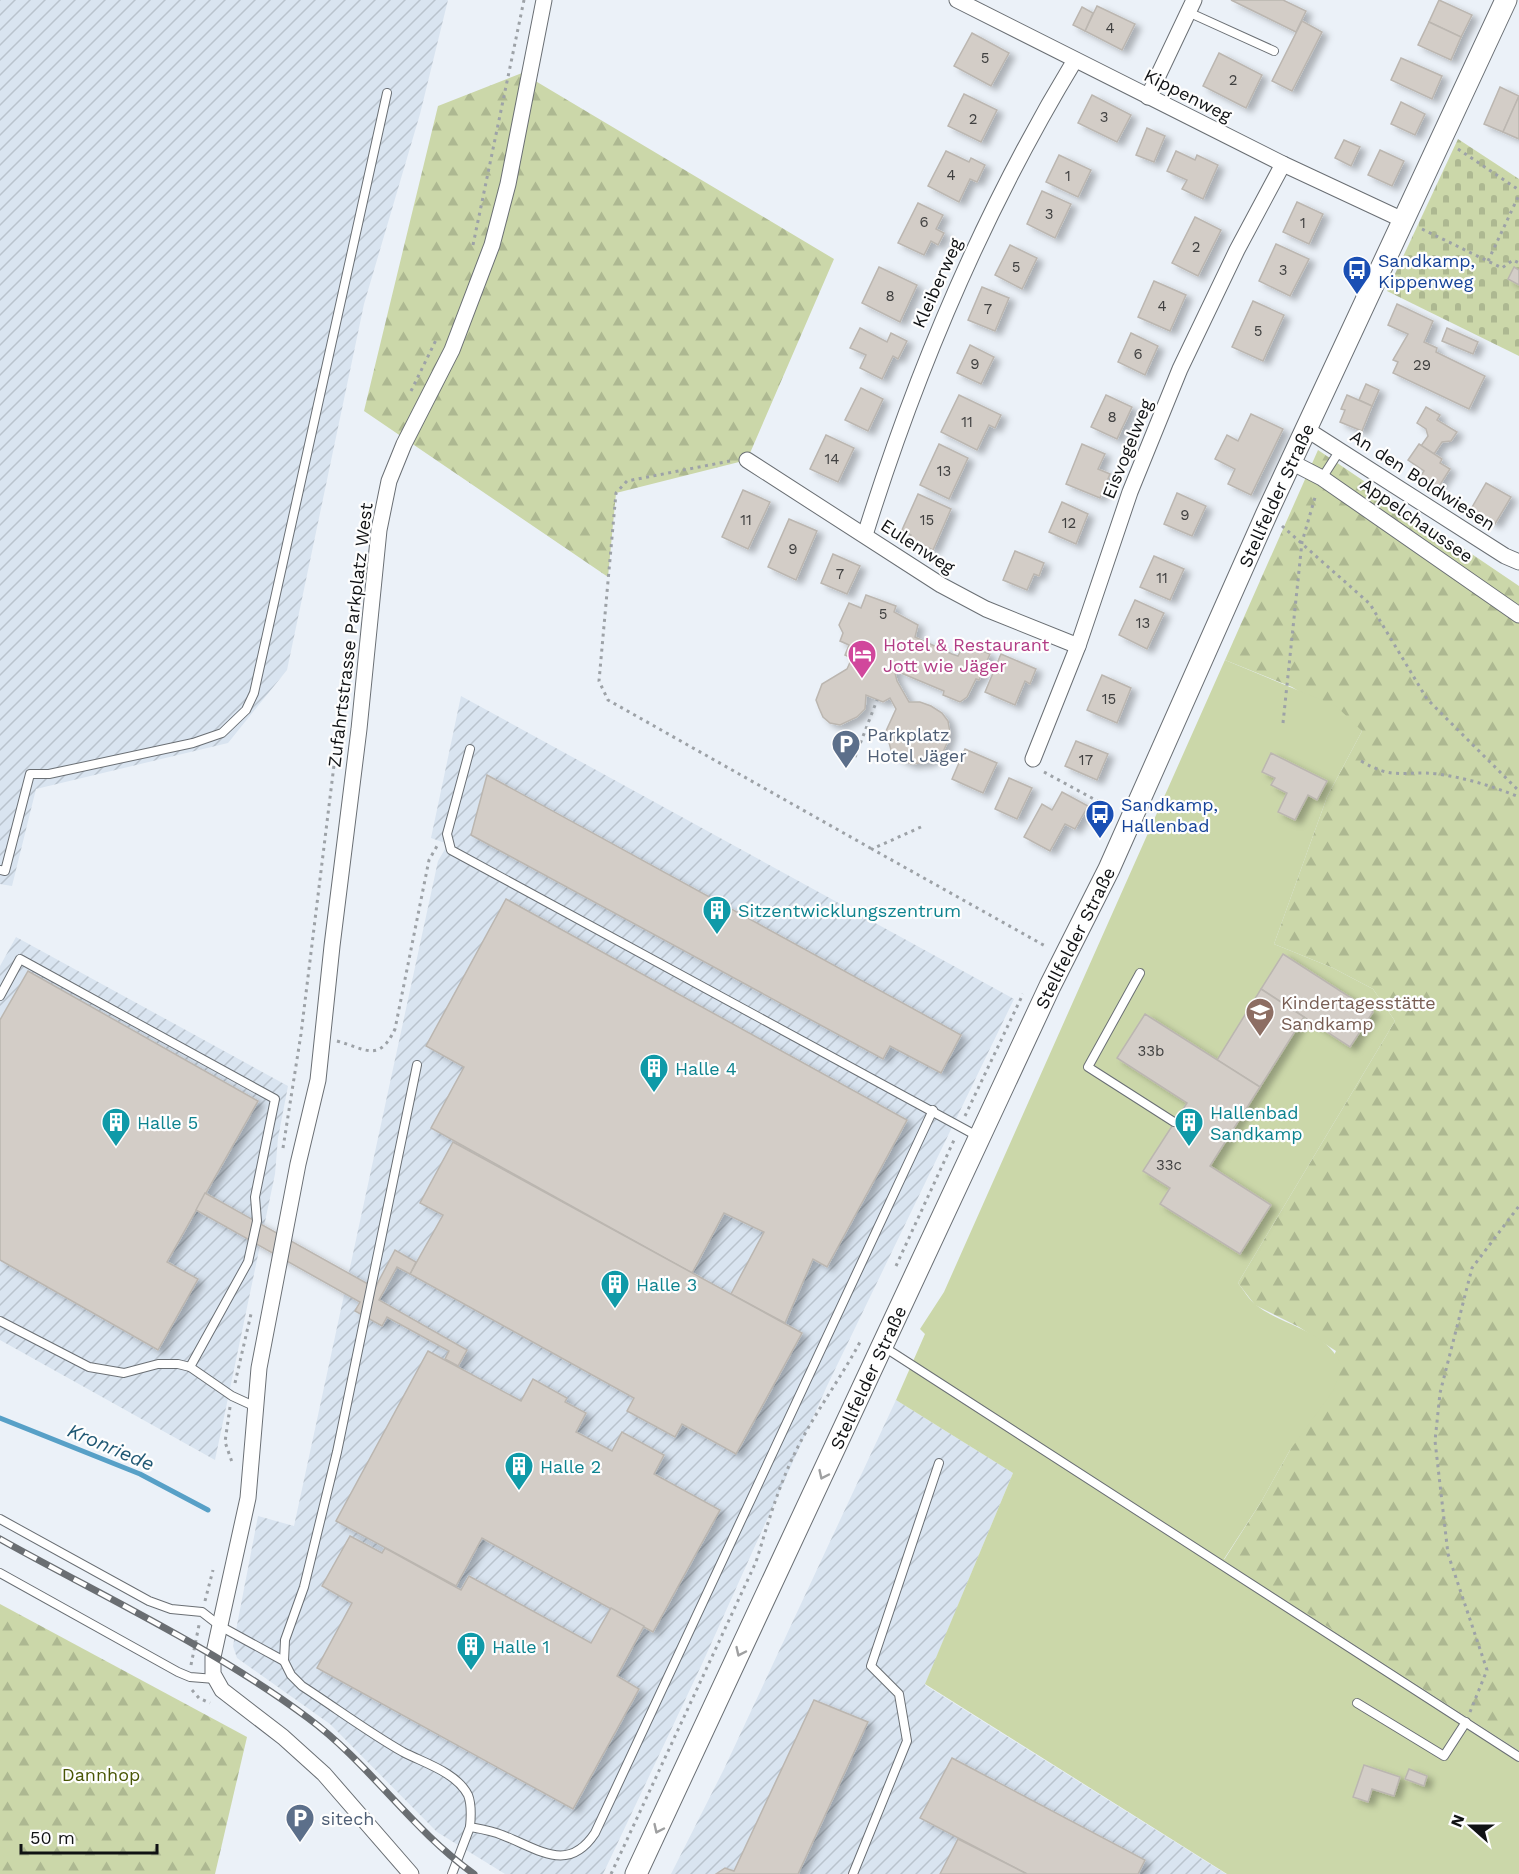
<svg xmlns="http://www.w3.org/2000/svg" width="1519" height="1874" font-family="'Work Sans',sans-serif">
<defs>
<pattern id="industrial-furrows" width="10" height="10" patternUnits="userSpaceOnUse" patternTransform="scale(1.5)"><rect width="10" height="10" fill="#d9e4f0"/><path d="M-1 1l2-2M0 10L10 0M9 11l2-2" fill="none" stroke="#b9c3cd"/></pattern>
<pattern id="forest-firs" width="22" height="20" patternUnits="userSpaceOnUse" patternTransform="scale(1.5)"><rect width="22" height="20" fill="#cbd7a9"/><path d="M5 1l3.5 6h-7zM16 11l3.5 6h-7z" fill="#adb891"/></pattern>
<pattern id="cemetery-stones" width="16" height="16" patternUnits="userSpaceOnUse" patternTransform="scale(1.5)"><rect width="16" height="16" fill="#cbd7a9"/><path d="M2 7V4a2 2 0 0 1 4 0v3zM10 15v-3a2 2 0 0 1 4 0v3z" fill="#adb891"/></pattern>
<filter id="shadow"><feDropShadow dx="6" dy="4" stdDeviation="3" flood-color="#0004"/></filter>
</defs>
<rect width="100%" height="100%" fill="#ebf1f8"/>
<g fill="url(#industrial-furrows)">
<polygon points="0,0 448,0 420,114 364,304 287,670 228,743 36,789 12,886 0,884"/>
<polygon points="461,696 1014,999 827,1386 702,1664 603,1874 505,1874 437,1832 330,1724 237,1658 233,1646 258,1516 294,1526 438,861 448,844 431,838"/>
<polygon points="16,937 288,1086 278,1138 275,1174 215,1460 0,1340 0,966"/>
<polygon points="896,1400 1013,1473 925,1685 1226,1874 671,1874 724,1769"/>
</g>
<g fill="url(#forest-firs)">
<polygon points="522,73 834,259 747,460 616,493 608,577 364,411 438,106"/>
<polygon points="1318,450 1519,586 1519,1751 1224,1560 1261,1502 1290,1450 1336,1351 1299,1327 1255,1305 1238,1283 1395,1021 1373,989 1333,968 1274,944 1327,797 1362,731 1292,687 1225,660"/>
<polygon points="0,1604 247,1737 215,1874 0,1874"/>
</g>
<polygon fill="url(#cemetery-stones)" points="1458,139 1519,179 1519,356 1387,291"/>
<path fill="#cbd7a9" d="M1225,660l111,46 26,25 -35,66 -53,147 59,24 40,21 22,32 -157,262c5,6 11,17 18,22 28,22 72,25 86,62l-9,24 -43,59 -29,52 -37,57 295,192v123h-292l-302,-190 88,-211 -117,-73 29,-66 -5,-5 24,-37z"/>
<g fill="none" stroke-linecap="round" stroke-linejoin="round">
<polyline stroke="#57a0c7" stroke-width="5" points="0,1418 140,1474 208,1510"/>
</g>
<g fill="#d3cdc7" stroke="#bbb6b0" stroke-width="1.5" filter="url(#shadow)">
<polygon points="1231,0 1283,0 1306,11 1296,32"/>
<polygon points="1439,0 1472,15 1461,37 1429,22"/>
<polygon points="1097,6 1135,24 1122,50 1085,31"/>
<polygon points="1082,7 1093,13 1085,31 1073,25"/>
<polygon points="1302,21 1322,32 1292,91 1272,81"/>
<polygon points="1429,22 1461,37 1451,60 1418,45"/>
<polygon points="972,33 1009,53 991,86 954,66"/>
<polygon points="1219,53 1262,75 1246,108 1203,86"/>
<polygon points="1401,58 1442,76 1432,99 1391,80"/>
<polygon points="1500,87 1519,96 1503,132 1484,124"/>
<polygon points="964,94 997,110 981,142 948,126"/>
<polygon points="1092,95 1131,115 1117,142 1078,123"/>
<polygon points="1519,96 1519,139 1503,132"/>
<polygon points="1401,102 1425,114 1415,135 1391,124"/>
<polygon points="1147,128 1165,136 1154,162 1136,155"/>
<polygon points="1344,140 1360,147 1351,166 1335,158"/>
<polygon points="1380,150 1404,161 1392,186 1368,175"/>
<polygon points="946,151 969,162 971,158 985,165 977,182 970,179 959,202 928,186"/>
<polygon points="1176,151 1195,160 1197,155 1218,165 1203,199 1182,189 1187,180 1167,171"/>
<polygon points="1059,155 1091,170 1078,197 1046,182"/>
<polygon points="1042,191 1071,204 1055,238 1027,224"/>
<polygon points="1297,202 1323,214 1309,244 1283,232"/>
<polygon points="918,203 943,215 936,229 944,233 938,245 931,241 924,255 898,243"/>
<polygon points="1195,217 1221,230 1198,276 1172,263"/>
<polygon points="1276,244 1309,259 1290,296 1259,281"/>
<polygon points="1010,245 1037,258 1022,289 995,275"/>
<polygon points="879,267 917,285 900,322 862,303"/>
<polygon points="1514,267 1519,270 1519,285 1508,279"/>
<polygon points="1154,281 1186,295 1170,331 1138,317"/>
<polygon points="982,287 1009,298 995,331 968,320"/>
<polygon points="1253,301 1284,315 1263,361 1232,347"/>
<polygon points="1397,304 1433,321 1424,342 1437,348 1436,352 1485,376 1469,409 1393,373 1398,362 1393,360 1408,334 1388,325"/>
<polygon points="860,328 887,342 891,333 907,341 898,359 893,356 882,379 860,368 866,355 850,348"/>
<polygon points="1447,328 1478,342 1473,354 1442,341"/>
<polygon points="1131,333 1158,346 1145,375 1118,362"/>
<polygon points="970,345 994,357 981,384 957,373"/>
<polygon points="1366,384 1379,390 1372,406 1359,400"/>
<polygon points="861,388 883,399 868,431 845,420"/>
<polygon points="959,395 1001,415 995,428 989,425 977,450 941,432"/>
<polygon points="1106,395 1132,407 1117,439 1091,427"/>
<polygon points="1347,395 1372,406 1362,431 1340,422 1345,410 1341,409"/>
<polygon points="1426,407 1440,415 1437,420 1457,432 1451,441 1442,442 1434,454 1421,446 1428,436 1426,429 1417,423"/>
<polygon points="1251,414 1283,429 1251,495 1228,484 1235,469 1215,459 1227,435 1238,441"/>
<polygon points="826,435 854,448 838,482 810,469"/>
<polygon points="939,444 968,458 949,499 920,485"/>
<polygon points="1082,444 1105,454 1098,469 1110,474 1100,498 1066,484"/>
<polygon points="1419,444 1442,459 1440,463 1450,469 1438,488 1420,477 1424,471 1408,460"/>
<polygon points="1486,483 1511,497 1495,524 1471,509"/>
<polygon points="743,490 770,502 748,549 722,537"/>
<polygon points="1177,493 1206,506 1192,536 1164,524"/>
<polygon points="918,494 951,509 933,550 909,539 911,535 902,530"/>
<polygon points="1062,502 1088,514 1076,544 1049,532"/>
<polygon points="789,519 817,531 796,580 768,567"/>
<polygon points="1015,551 1044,563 1039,576 1034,574 1027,590 1003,580"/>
<polygon points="833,554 860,566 847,594 821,583"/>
<polygon points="1154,556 1184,569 1170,600 1140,587"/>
<polygon points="866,595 896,606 894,612 918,625 915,637 952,654 958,656 964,644 990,654 979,680 976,679 967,697 960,702 943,695 944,691 901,673 902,668 898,666 895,673 897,681 909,702 920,702 931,706 942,713 948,721 950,733 947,743 943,752 928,762 911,764 896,757 891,750 886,731 896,709 890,698 883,702 866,695 865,709 857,717 840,725 830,723 823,717 819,708 816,700 822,684 847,669 852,658 845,655 849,645 840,641 843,633 839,625 849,603 861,608"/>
<polygon points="1135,600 1164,613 1147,649 1119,635"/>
<polygon points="1001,654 1036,669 1030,684 1025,681 1015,705 985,692"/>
<polygon points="1102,675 1131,688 1117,723 1087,710"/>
<polygon points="1076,741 1108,754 1097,780 1065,766"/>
<polygon points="965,749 997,763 983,793 952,779"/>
<polygon points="1271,753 1327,781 1317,800 1308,795 1295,820 1278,812 1287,793 1271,785 1275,778 1262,772"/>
<polygon points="487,775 961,1035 941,1073 890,1046 883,1059 471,835"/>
<polygon points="1009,778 1032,788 1017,819 995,809"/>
<polygon points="1062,792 1088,806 1075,829 1065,824 1050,851 1024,837 1042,804 1052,810"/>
<polygon points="506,899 907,1120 827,1267 813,1259 785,1323 731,1294 764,1232 724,1213 692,1273 431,1128 464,1067 426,1046"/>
<polygon points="1283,954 1373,1012 1350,1047 1261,989"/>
<polygon points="28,971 258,1101 167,1262 198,1279 158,1350 0,1260 0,1020"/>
<polygon points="1261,989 1304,1017 1260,1087 1217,1060"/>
<polygon points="1145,1014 1260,1087 1210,1166 1271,1205 1240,1254 1160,1204 1170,1188 1143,1171 1187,1103 1117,1058"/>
<polygon points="453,1142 802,1333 736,1454 682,1424 675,1437 627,1411 634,1398 410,1274 443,1215 420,1203"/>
<polygon points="205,1193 375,1288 395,1250 416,1262 410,1274 397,1267 379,1300 467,1350 458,1366 445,1359 449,1351 387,1317 382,1326 355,1311 360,1302 196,1210"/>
<polygon points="428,1351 521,1401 533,1379 567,1398 565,1402 586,1413 576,1432 612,1451 622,1432 664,1455 654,1474 720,1510 653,1632 482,1538 456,1586 336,1521"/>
<polygon points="350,1536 382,1553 385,1548 461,1590 469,1576 591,1643 611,1608 644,1626 617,1676 639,1689 573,1809 317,1668 352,1603 322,1586"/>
<polygon points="814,1700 868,1722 798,1874 716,1874 725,1868 734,1871"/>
<polygon points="952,1758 1145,1860 1138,1874 1027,1874 920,1818"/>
<polygon points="1364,1765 1400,1777 1394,1796 1372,1789 1368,1802 1353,1797"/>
<polygon points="1409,1769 1427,1776 1424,1786 1405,1779"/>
<polygon points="958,1839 1027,1874 940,1874"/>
</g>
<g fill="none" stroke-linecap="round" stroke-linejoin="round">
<g stroke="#6a6f74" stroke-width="10">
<g id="lane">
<polyline points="1188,12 1274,51"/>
<polyline points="1322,478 1340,450"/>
<polyline points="470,749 447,834 451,850 979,1137"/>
<polyline points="0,870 5,871 30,774 49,774 193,743 222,733 246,710 254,693 387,93"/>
<polyline points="1140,973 1088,1067 1174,1122"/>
<polyline points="0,996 20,959 275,1099 255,1197 257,1221 248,1262 190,1367"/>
<path d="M417,1065l-80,387 -33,135 -19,53 -1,21 7,14 11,11c34,22 66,46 101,66 21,11 53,20 65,43 4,10 3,22 2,32 11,2 23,4 32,8 37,14 66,39 93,-2l338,-723"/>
<polyline points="0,1321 89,1367 124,1373 158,1364 178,1364 190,1367 232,1396 256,1407"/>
<polyline points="884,1347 1519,1757"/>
<polyline points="0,1519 149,1601 171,1609 202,1612 220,1626 284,1661"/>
<polyline points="0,1573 178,1672 190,1677 215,1679"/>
<polyline points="1357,1703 1444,1756 1466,1722"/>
<polyline points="452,1874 470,1827"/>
<polyline points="853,1874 907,1741 899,1694 871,1666 939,1463"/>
</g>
</g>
<g stroke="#6a6f74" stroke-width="17">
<g id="street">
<polyline points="957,0 1283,164 1403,220"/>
<polyline points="1148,97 1194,0"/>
<polyline points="1306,429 1505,556 1519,562"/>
<polyline points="747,460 941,585 986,609 1078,646"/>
<polyline points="1291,462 1322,478 1519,615"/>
<path d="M865,535c52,-167 119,-325 210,-475"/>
<polyline points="1033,759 1078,646 1130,492 1180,369 1237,250 1283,164"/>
<polyline points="411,1874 324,1774 283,1737 222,1690 213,1674 213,1657 248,1498 259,1368 298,1164 318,1080 332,946 359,729 379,530 389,481 404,444 452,350 492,245 508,184 544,0"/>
</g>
</g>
<g stroke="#6a6f74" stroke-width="23">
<g id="secondary">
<path id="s1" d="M636,1874l414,-888 59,-117 158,-356 239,-513"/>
</g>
</g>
<g stroke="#9da2a7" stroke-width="3" stroke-dasharray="3 4.5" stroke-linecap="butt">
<polyline points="1458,149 1519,190"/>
<polyline points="1422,229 1502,268 1513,260 1519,263"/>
<polyline points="473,245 524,0"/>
<polyline points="1488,261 1519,195"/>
<polyline points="411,391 437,338"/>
<polyline points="730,461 627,481 616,493 599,681 608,700 872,849"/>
<polyline points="1282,526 1370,604 1427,699 1519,791"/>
<polyline points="1283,723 1302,542 1316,494"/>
<polyline points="855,757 877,700"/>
<path d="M1361,761c34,20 42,9 77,13 28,4 54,12 81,23"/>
<polyline points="1044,772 1114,810"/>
<polyline points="921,827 872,849 1047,947"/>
<path d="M337,1041c29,8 42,22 58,-12l34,-169 8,-14"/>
<polyline points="965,1116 1023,994"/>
<polyline points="283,1148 301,1034 349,643"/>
<polyline points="896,1266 955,1138"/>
<polyline points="235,1383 251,1314"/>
<polyline points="230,1407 225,1442 233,1465"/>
<polyline points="205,1601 213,1570"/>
<polyline points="191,1665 199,1625"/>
<polyline points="192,1690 199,1698 210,1703"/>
<polyline points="1470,1712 1487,1670 1448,1554 1435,1441 1440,1393 1472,1268 1519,1206"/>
<path d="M611,1874l145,-312c13,-42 24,-82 45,-121 18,-34 41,-65 59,-99"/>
</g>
<use href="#lane" stroke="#fff" stroke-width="8"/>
<use href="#street" stroke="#fff" stroke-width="15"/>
<use href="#secondary" stroke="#fff" stroke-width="21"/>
<g stroke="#6a6e72" stroke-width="7">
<path id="rail" d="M0,1539c102,57 214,109 308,179 61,45 103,111 166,156"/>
</g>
<use href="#rail" stroke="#fefefe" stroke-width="4.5" stroke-dasharray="14" stroke-linecap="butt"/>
</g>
<defs><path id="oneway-chevron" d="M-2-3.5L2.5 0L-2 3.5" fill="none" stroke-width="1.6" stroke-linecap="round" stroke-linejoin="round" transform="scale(1.5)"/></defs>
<g stroke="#9fa0a1">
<use href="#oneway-chevron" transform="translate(823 1475) rotate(115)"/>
<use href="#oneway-chevron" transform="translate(740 1652) rotate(115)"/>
<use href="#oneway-chevron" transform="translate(658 1829) rotate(115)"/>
</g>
<defs>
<g id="bus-pin" transform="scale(1.5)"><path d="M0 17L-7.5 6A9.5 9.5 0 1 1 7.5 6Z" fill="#1a4fb4" stroke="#fefefe"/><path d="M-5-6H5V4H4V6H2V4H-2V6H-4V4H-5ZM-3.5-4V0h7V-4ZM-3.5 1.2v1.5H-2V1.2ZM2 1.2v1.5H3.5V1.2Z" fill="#fff"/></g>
<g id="hotel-pin" transform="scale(1.5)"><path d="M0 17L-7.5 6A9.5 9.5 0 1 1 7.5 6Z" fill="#d1479c" stroke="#fefefe"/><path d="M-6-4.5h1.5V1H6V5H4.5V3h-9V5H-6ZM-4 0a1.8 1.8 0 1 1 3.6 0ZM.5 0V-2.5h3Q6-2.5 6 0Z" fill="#fff"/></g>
<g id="parking-pin" transform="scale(1.5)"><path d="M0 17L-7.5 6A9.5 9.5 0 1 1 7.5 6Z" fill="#5c6f8a" stroke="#fefefe"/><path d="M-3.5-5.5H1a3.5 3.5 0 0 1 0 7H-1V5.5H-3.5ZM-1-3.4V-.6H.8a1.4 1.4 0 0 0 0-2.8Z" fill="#fff"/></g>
<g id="building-pin" transform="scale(1.5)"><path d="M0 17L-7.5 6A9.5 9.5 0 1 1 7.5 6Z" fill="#0f9aa8" stroke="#fefefe"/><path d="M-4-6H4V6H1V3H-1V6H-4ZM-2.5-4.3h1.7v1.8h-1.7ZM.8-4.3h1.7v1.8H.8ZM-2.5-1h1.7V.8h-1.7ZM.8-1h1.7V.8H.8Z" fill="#fff"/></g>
<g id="school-pin" transform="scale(1.5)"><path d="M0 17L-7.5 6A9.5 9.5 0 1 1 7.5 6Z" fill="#8d6e63" stroke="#fefefe"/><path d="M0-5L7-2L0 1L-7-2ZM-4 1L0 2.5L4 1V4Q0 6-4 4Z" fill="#fff"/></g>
</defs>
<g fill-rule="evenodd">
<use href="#bus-pin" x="1357" y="270"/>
<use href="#hotel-pin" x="862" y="654"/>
<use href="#parking-pin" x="846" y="744"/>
<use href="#bus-pin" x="1100" y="814"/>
<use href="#building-pin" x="717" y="910"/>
<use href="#school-pin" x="1260" y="1012"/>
<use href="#building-pin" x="654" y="1068"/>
<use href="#building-pin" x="116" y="1122"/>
<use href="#building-pin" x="1189" y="1122"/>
<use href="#building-pin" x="615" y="1284"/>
<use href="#building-pin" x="519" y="1466"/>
<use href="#building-pin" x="471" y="1646"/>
<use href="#parking-pin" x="300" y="1818"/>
</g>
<g text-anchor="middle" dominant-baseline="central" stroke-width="4.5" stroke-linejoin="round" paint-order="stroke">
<g font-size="15" fill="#414141">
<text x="1110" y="28">4</text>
<text x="985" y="58">5</text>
<text x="1233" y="80">2</text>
<text x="1104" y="117">3</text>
<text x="973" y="119">2</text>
<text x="951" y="175">4</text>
<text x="1068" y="176">1</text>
<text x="1049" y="214">3</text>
<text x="924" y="222">6</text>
<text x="1303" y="223">1</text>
<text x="1196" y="247">2</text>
<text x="1016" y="267">5</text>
<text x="1283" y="270">3</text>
<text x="890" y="296">8</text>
<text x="1162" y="306">4</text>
<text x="988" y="309">7</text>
<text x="1258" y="331">5</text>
<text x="1138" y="354">6</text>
<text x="975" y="364">9</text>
<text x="1422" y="365">29</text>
<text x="1112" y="417">8</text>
<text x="967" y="422">11</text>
<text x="832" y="459">14</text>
<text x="944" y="471">13</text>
<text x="1185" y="515">9</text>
<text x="746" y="520">11</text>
<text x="927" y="520">15</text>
<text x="1069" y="523">12</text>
<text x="793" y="549">9</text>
<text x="840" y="574">7</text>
<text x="1162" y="578">11</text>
<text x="883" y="614">5</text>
<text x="1143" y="623">13</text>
<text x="1109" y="699">15</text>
<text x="1086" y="760">17</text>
<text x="1151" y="1051">33b</text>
<text x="1169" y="1165">33c</text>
</g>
<g font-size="18" fill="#101214" stroke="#fefefe">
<text transform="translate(1188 95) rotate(27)">Kippenweg</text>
<text transform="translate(937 283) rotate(-66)">Kleiberweg</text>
<text transform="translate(1127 449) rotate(-68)">Eisvogelweg</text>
<text transform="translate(1423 480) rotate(33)">An den Boldwiesen</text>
<text stroke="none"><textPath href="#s1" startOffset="1520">Stellfelder Straße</textPath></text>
<text transform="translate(1417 520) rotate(35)">Appelchaussee</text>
<text transform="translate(918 546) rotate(33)">Eulenweg</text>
<text transform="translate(350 635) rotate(-83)">Zufahrtstrasse Parkplatz West</text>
<text stroke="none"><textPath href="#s1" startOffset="1034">Stellfelder Straße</textPath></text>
<text stroke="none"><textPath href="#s1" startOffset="548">Stellfelder Straße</textPath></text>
</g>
<g font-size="18" fill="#164399" stroke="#fefefe" text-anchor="start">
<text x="1378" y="260">Sandkamp,<tspan x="1378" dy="21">Kippenweg</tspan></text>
<text x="1121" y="804">Sandkamp,<tspan x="1121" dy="21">Hallenbad</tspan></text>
</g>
<g font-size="18" fill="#b23c85" stroke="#fefefe" text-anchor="start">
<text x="883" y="644">Hotel &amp; Restaurant<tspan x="883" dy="21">Jott wie Jäger</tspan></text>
</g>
<g font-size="18" fill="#4e5e75" stroke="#fefefe" text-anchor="start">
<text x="867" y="734">Parkplatz<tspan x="867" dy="21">Hotel Jäger</tspan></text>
<text x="321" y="1818">sitech</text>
</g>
<g font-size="18" fill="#0d838f" stroke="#fefefe" text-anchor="start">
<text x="738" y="910">Sitzentwicklungszentrum</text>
<text x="675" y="1068">Halle 4</text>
<text x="1210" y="1112">Hallenbad<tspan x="1210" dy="21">Sandkamp</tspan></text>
<text x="137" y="1122">Halle 5</text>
<text x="636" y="1284">Halle 3</text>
<text x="540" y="1466">Halle 2</text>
<text x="492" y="1646">Halle 1</text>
</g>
<g font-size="18" fill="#785e54" stroke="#fefefe" text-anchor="start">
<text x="1281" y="1002">Kindertagesstätte<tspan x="1281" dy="21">Sandkamp</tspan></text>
</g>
<g font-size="18" fill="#485504" stroke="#fefefe">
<text x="101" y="1774">Dannhop</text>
</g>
<g font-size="20" font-style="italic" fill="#205874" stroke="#fefefe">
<text transform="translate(111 1447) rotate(23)">Kronriede</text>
</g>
</g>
<g transform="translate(1471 1826) rotate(291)" stroke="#fefefe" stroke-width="4.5" paint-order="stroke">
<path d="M0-4.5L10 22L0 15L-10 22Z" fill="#101214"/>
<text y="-9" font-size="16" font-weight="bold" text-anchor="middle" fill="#101214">N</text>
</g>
<path d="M21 1844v9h136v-9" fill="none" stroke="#101214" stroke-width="3"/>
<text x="30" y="1844" font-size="18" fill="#101214" stroke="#fefefe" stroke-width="4.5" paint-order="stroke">50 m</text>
</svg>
